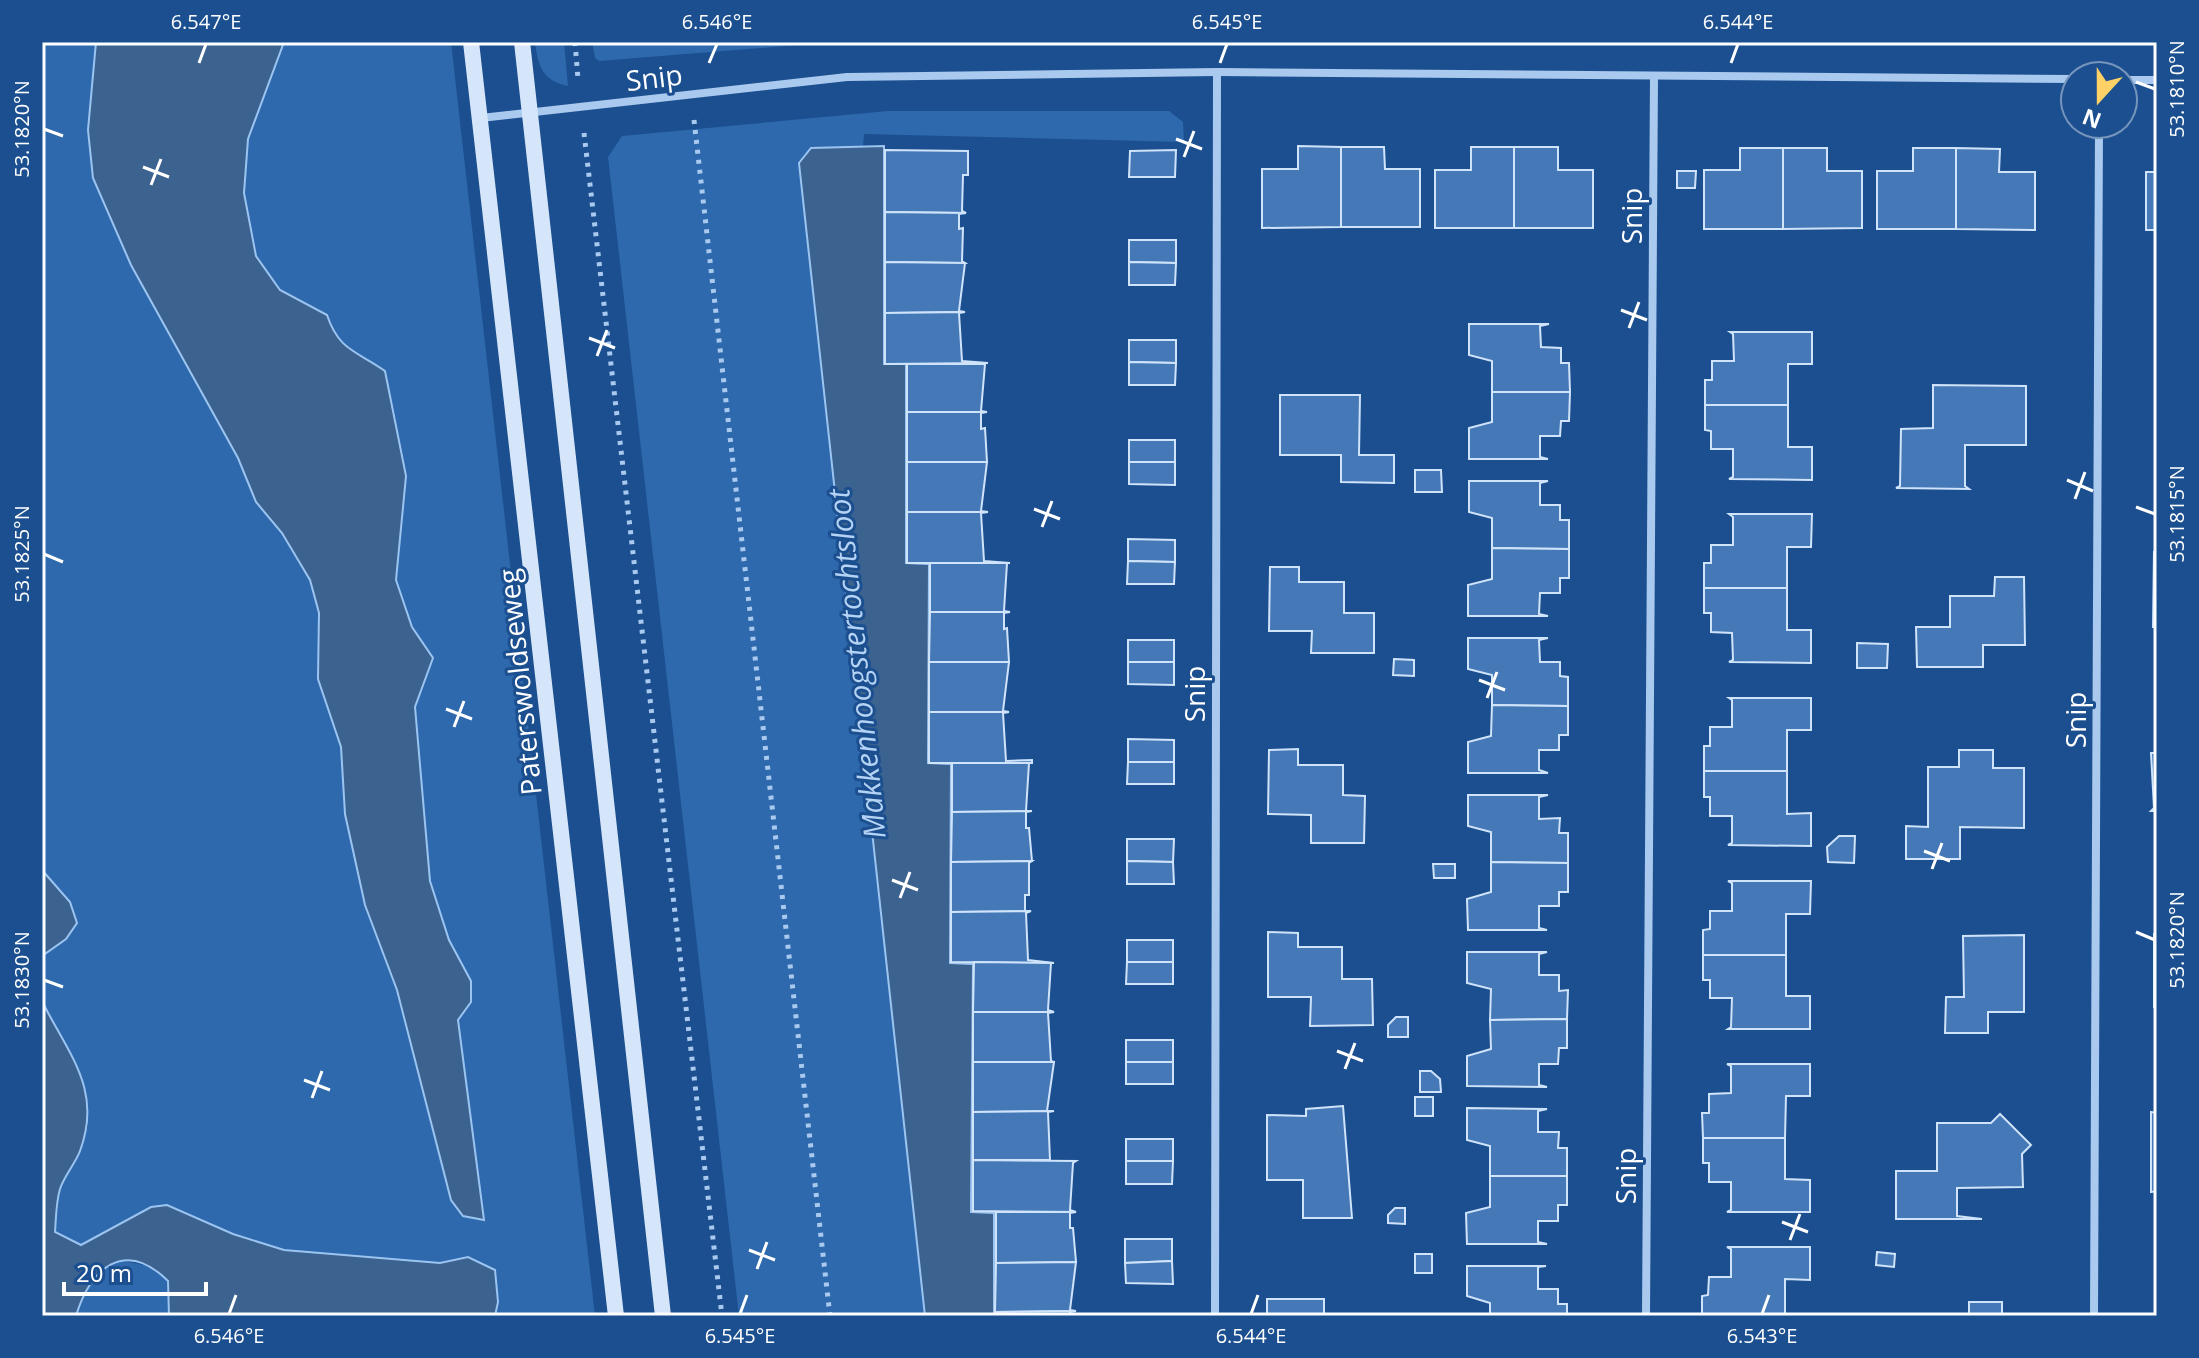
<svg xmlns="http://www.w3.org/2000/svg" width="2199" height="1358" font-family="'Open Sans',sans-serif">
<rect width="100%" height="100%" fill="#1b4f8f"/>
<g fill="#2e69ad">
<path d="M42,42h54l-8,88 5,48 38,87 107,193 18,44 26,31 28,47 9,33 -1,66 23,68 4,67 29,117 23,59 54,210 33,19 -26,-200 13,-17v-21l-22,-41 -19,-59 -15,-174 18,-49 -21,-31 -16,-47 10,-104 -21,-104c-26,-19 -47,-25 -58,-57l-47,-24 -25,-35 -11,-63 4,-54 36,-97h167l144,1274h-100l3,-14 -30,-45 -28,6 -156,-13 -51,-16 -66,-28 -16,1 -70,38 -26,-13 5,-44 19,-34 9,-28 -31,-95 -15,-30v-45l24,-17 3,-37 -27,-32z"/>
<path d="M535,42h29l4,44c-25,-5 -30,-19 -33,-44z"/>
<polygon points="592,42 836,42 599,61 595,58"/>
<polygon points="888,111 1169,111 1183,122 1184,142 864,134 863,147 811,148 799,163 925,1316 739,1316 608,157 622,136"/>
<path d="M119,1260l34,7 15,15 1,34h-93c9,-32 14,-39 43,-56z"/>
</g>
<g fill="#3c6290" stroke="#9cc4f0" stroke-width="2">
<path d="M96,42h188l-36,97 -4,54 12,63 24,34 47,25c12,36 30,36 58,56l21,105 -10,104 16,47 21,31 -18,49 15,174 19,59 22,41v21l-13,18 26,200 -21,-4 -12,-16 -54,-210 -32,-85 -20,-91 -4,-67 -23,-68 1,-66 -9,-33 -28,-47 -26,-31 -18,-44 -107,-193 -38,-87 -5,-48z"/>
<polygon points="884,146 884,364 906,364 906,563 929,564 928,763 951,764 950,963 973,964 971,1212 994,1213 994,1316 925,1316 799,163 811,148"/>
<polygon points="42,870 70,902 77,923 66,939 42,956"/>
<path d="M42,1001c26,53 61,88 38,150 -5,13 -16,25 -20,38 -4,13 -4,30 -5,43l26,13 70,-38 16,-2 66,29 51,16 156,13 28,-6 27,13 3,32 -3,14h-326l-1,-35c-43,-43 -78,-13 -92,35h-34z"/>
</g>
<g fill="#4478b7" stroke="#cfe3fa" stroke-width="2">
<polygon points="1298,146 1341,147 1341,227 1262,228 1262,169 1298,169"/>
<polygon points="1341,147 1384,147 1385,169 1420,169 1420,227 1341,227"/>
<polygon points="1471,147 1514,147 1514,228 1435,228 1435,170 1471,170"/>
<polygon points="1514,147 1558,147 1558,170 1593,170 1593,228 1514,228"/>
<polygon points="1740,148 1783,148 1783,229 1704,229 1704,170 1740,170"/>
<polygon points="1783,148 1827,148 1827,171 1862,171 1862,228 1783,229"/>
<polygon points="1913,148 1956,148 1956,229 1877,229 1877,171 1913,171"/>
<polygon points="1956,148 2000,149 1999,172 2035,172 2035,230 1956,229"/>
<polygon points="885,150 968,151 968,175 963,175 962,211 966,213 885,212"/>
<polygon points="1176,150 1175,177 1129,177 1130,151"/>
<polygon points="1677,171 1696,171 1695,188 1677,188"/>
<rect x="2146" y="172" width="11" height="58"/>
<polygon points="885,212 966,213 959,214 959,229 963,228 962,261 965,263 885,262"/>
<polygon points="1129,240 1176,240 1176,263 1129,262"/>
<polygon points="885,262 965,263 959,311 965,312 885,313"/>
<polygon points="1129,262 1176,263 1175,285 1129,285"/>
<polygon points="965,312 959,313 962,361 988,363 885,364 885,313"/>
<polygon points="1469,324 1549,324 1540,326 1541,347 1561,348 1561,363 1569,363 1570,392 1492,392 1492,361 1469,355"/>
<polygon points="1730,332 1812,332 1812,364 1788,364 1788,405 1705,405 1705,380 1712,380 1712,361 1734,361 1733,334"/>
<polygon points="1129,340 1176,340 1176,363 1129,362"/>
<polygon points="1129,362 1176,363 1175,385 1129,385"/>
<polygon points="907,364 985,364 981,411 987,412 907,412"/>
<polygon points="1933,385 2026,386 2026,445 1965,445 1965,486 1969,489 1896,488 1900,486 1901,429 1933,428"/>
<polygon points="1492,392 1570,392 1569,421 1561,421 1560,436 1540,436 1540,457 1548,459 1469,459 1469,428 1492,422"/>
<polygon points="1280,395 1360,395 1359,455 1394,455 1394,483 1341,482 1341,455 1280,455"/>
<polygon points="1705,405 1788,405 1788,447 1812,447 1812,480 1729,479 1733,477 1733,449 1711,449 1711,431 1705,430"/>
<polygon points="907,412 987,412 981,413 981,429 985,428 987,462 907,462"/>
<rect x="1129" y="440" width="46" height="22"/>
<polygon points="907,462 987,462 981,511 988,512 907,512"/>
<polygon points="1129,462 1175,462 1175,485 1129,484"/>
<polygon points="1415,470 1441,470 1442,492 1415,492"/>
<polygon points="1469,481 1548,481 1540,483 1540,505 1560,505 1560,520 1569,520 1569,549 1492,548 1492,518 1469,512"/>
<polygon points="907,512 988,512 981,513 984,561 1010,563 907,563"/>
<polygon points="1729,514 1812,514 1811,547 1787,547 1787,588 1704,588 1704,563 1711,563 1711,545 1733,545 1733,517"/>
<polygon points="1128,539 1175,540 1175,562 1128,561"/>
<polygon points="1492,548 1569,549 1569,578 1560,578 1560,593 1540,593 1539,614 1548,616 1468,616 1468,585 1492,579"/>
<polygon points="2154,551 2157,569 2157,627 2153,627"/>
<polygon points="1128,561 1175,562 1174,584 1127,584"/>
<polygon points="930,563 1007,563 1004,611 1010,612 930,612"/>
<polygon points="1270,567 1299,567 1299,582 1344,582 1344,613 1374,613 1374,653 1311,653 1312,631 1269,631"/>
<polygon points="1995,577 2024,577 2025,645 1983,645 1983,667 1917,667 1916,627 1950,627 1950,596 1994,596"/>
<polygon points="1704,588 1787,588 1787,630 1811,630 1811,663 1729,662 1733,660 1732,633 1711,632 1711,613 1704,613"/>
<polygon points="930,612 1010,612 1004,613 1004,629 1007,628 1009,662 929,662"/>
<polygon points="1468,638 1548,638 1539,640 1540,662 1560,662 1560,676 1568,677 1568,706 1492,705 1492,675 1468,669"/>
<rect x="1128" y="640" width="46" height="22"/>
<polygon points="1857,643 1888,644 1887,668 1857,668"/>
<polygon points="1394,659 1414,660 1414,676 1393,675"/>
<polygon points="929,662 1009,662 1003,711 1009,712 929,712"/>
<polygon points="1128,662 1174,662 1174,685 1128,684"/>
<polygon points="1729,698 1811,698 1811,730 1787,730 1787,771 1704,771 1704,746 1710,746 1710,727 1732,727 1732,700"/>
<polygon points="1492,705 1568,706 1568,735 1559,735 1559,750 1539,750 1539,770 1548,773 1468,773 1468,742 1491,736"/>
<polygon points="929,712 1009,712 1003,713 1006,761 1032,760 1032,763 929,763"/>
<polygon points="1128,739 1174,740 1174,762 1128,762"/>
<polygon points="1298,749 1298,765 1343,765 1343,795 1365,796 1364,843 1311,843 1311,815 1268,814 1269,750"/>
<polygon points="1959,750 1993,750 1993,768 2024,768 2024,828 1960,827 1960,859 1906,859 1906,826 1928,827 1928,767 1959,767"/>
<polygon points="2151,753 2157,753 2157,811 2151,811 2154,808"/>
<polygon points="1128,762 1174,762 1174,784 1127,784"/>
<polygon points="952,763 1029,763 1026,811 1032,811 952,812"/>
<polygon points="1704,771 1787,771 1787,814 1811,813 1811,846 1728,845 1732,843 1732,816 1710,816 1710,797 1704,797"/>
<polygon points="1468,795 1548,795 1539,797 1539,819 1560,818 1559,833 1568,833 1568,863 1491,862 1491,832 1468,826"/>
<polygon points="1032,811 1026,812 1026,828 1029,828 1032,861 951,862 952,812"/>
<polygon points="1839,836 1855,836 1854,863 1828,862 1827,847"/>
<polygon points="1127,839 1174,839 1173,862 1127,861"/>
<polygon points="1032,861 1029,863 1029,895 1025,895 1025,911 1031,911 951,912 951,862"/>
<polygon points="1127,861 1173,862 1174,884 1127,884"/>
<polygon points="1491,862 1568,863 1568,892 1559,892 1559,906 1539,906 1539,928 1547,930 1468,930 1467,899 1491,892"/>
<polygon points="1433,864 1455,864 1455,878 1434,878"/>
<polygon points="1728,881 1811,881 1810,914 1786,914 1786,955 1703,955 1703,930 1710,929 1710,911 1732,911 1732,883"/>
<polygon points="1031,911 1026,913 1028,960 1054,963 951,962 951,912"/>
<polygon points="1268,932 1298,933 1298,947 1342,947 1342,979 1372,979 1373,1025 1310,1026 1311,997 1268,997"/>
<rect x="2154" y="934" width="3" height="73"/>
<polygon points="2024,935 2024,1012 1988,1012 1988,1033 1945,1033 1946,997 1964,997 1963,936"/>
<rect x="1127" y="940" width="46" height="22"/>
<polygon points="1467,952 1547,952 1539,954 1539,975 1559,975 1559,991 1568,990 1567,1019 1490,1020 1491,989 1467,983"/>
<polygon points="1703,955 1786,955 1786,996 1810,996 1810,1029 1728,1029 1731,1027 1732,998 1710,998 1710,980 1703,980"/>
<polygon points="974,962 1051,963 1048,1010 1054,1012 973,1012"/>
<polygon points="1127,962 1173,962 1173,984 1126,984"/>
<polygon points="973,1012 1054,1012 1048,1013 1051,1061 1054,1062 973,1062"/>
<polygon points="1396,1017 1408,1017 1408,1037 1388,1037 1388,1025"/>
<polygon points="1567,1019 1567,1048 1559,1048 1558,1064 1539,1064 1539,1085 1547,1087 1467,1086 1467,1056 1491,1049 1490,1020"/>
<rect x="1126" y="1040" width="47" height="22"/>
<polygon points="973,1062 1054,1062 1047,1111 1054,1111 973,1112"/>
<rect x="1126" y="1062" width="47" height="22"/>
<polygon points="1727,1064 1810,1064 1810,1096 1786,1096 1785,1138 1703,1138 1702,1113 1709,1113 1709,1094 1731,1093 1731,1066"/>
<polygon points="1420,1071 1431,1071 1440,1079 1441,1092 1420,1092"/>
<rect x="1415" y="1097" width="18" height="19"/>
<polygon points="1343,1106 1352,1218 1303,1218 1303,1180 1267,1180 1267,1115 1306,1116 1306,1109"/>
<polygon points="1467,1108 1547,1109 1538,1111 1538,1132 1559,1132 1558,1148 1567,1148 1567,1176 1490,1176 1490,1146 1467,1140"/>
<polygon points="1054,1111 1048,1112 1050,1160 973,1160 973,1112"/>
<polygon points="2151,1112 2157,1113 2157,1191 2151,1192"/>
<polygon points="2000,1114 2031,1145 2022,1154 2023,1187 1957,1188 1957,1216 1982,1219 1896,1219 1896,1171 1937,1171 1937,1123 1991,1123"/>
<polygon points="1703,1138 1785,1138 1785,1179 1810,1180 1810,1212 1727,1212 1731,1210 1731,1182 1709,1182 1709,1163 1703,1163"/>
<rect x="1126" y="1139" width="47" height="22"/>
<polygon points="973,1160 1076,1161 1073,1163 1070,1210 1076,1212 973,1211"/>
<polygon points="1126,1161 1173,1161 1172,1184 1126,1184"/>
<polygon points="1490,1176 1567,1176 1567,1205 1558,1205 1558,1221 1538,1221 1538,1242 1547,1244 1467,1244 1466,1213 1490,1207"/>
<polygon points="1395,1208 1405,1208 1405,1224 1388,1223 1388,1215"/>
<polygon points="996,1212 1076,1212 1070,1213 1070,1228 1073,1228 1076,1262 996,1263"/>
<polygon points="1125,1239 1172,1239 1172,1261 1125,1263"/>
<polygon points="1727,1247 1810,1247 1810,1280 1785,1279 1785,1316 1702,1316 1702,1296 1708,1295 1709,1277 1731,1277 1731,1249"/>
<polygon points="1877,1252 1895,1254 1894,1267 1876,1265"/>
<rect x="1415" y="1254" width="17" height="19"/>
<polygon points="1172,1261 1173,1284 1126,1283 1125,1263"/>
<polygon points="1076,1262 1070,1310 1076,1311 995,1312 996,1263"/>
<polygon points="1467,1266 1546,1266 1538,1267 1538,1289 1558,1289 1558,1304 1567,1304 1567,1316 1490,1316 1490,1303 1467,1296"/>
<rect x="1267" y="1299" width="57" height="17"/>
<rect x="1969" y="1302" width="33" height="14"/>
<polygon points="1076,1311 1070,1312 1070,1316 995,1316 995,1312"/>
</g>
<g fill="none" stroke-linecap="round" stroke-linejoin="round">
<g stroke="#a9c9ee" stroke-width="5" stroke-dasharray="4 6" stroke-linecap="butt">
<polyline points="575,42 578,79"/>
<polyline points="694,120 830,1316"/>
<polyline points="584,133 722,1316"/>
</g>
<g stroke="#a9c9ee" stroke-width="8">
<polyline points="2123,80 2157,80"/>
<polyline points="481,118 847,77 1217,72 2075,79"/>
<polyline points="1215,1316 1217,72"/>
<polyline points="1646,1316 1654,76"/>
<polyline points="2094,1316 2099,124"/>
</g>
<g stroke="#d6e6fa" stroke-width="16">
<polyline points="471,42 616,1316"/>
<polyline points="522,42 663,1316"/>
</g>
</g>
<path fill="none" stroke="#fff" stroke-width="3" d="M199,63l7,-19M709,63l8,-19M1220,63l7,-19M1731,63l7,-19M2136,82l19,7M44,129l19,7M1176,139l26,10M1184,157l10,-26M143,167l26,10M151,185l10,-26M1621,310l26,10M1629,328l10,-26M589,338l26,10M597,356l10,-26M2067,480l26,11M2075,499l10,-27M2136,507l19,7M1034,509l26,10M1042,527l10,-26M44,554l19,8M1479,680l26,10M1487,698l10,-26M446,709l26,10M454,727l10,-26M1924,851l26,10M1932,869l10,-26M892,880l26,10M900,898l10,-26M2136,932l19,8M44,980l19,7M1337,1051l26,10M1345,1069l10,-26M304,1080l26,10M312,1098l10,-27M1782,1222l26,10M1790,1240l10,-26M749,1250l26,10M757,1269l10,-27M229,1314l7,-19M740,1314l7,-19M1251,1314l7,-19M1762,1314l7,-19"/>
<g text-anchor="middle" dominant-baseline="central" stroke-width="6" stroke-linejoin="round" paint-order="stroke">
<g font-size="28" fill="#fff" stroke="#1b4f8f">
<text transform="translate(654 77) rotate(-7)">Snip</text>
<text transform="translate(1631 216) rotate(-90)">Snip</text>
<text transform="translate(519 682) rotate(-96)">Paterswoldseweg</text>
<text transform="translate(1194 694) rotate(-90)">Snip</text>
<text transform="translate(2075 720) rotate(-90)">Snip</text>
<text transform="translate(1625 1176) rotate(-90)">Snip</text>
</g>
<g font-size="30" font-style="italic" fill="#b5d3f5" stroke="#1b4f8f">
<text transform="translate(856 664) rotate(-96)">Makkenhoogstertochtsloot</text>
</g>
</g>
<rect width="2199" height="1358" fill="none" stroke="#1b4f8f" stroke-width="88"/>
<g transform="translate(2099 100) rotate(201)"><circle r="38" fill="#1b4f8f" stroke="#7695bc" stroke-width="2"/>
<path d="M0-6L14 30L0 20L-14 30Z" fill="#ffd166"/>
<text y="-12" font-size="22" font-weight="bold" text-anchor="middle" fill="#ffffff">N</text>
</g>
<path d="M64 1282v12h142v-12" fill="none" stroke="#ffffff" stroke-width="4"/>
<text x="76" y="1282" font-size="24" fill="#ffffff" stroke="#1b4f8f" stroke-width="6" paint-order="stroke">20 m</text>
<rect x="44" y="44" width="2111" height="1270" fill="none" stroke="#fff" stroke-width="3"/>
<g font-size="20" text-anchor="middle" fill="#fff">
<text x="206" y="29">6.547°E</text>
<text x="717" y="29">6.546°E</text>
<text x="1227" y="29">6.545°E</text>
<text x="1738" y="29">6.544°E</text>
<text transform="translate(2177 89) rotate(-90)" y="7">53.1810°N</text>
<text transform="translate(22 129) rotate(-90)" y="7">53.1820°N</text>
<text transform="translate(2177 514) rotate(-90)" y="7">53.1815°N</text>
<text transform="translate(22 554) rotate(-90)" y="7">53.1825°N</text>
<text transform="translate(2177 940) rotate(-90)" y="7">53.1820°N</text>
<text transform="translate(22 980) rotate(-90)" y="7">53.1830°N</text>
<text x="229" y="1343">6.546°E</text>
<text x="740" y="1343">6.545°E</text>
<text x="1251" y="1343">6.544°E</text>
<text x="1762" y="1343">6.543°E</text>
</g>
</svg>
